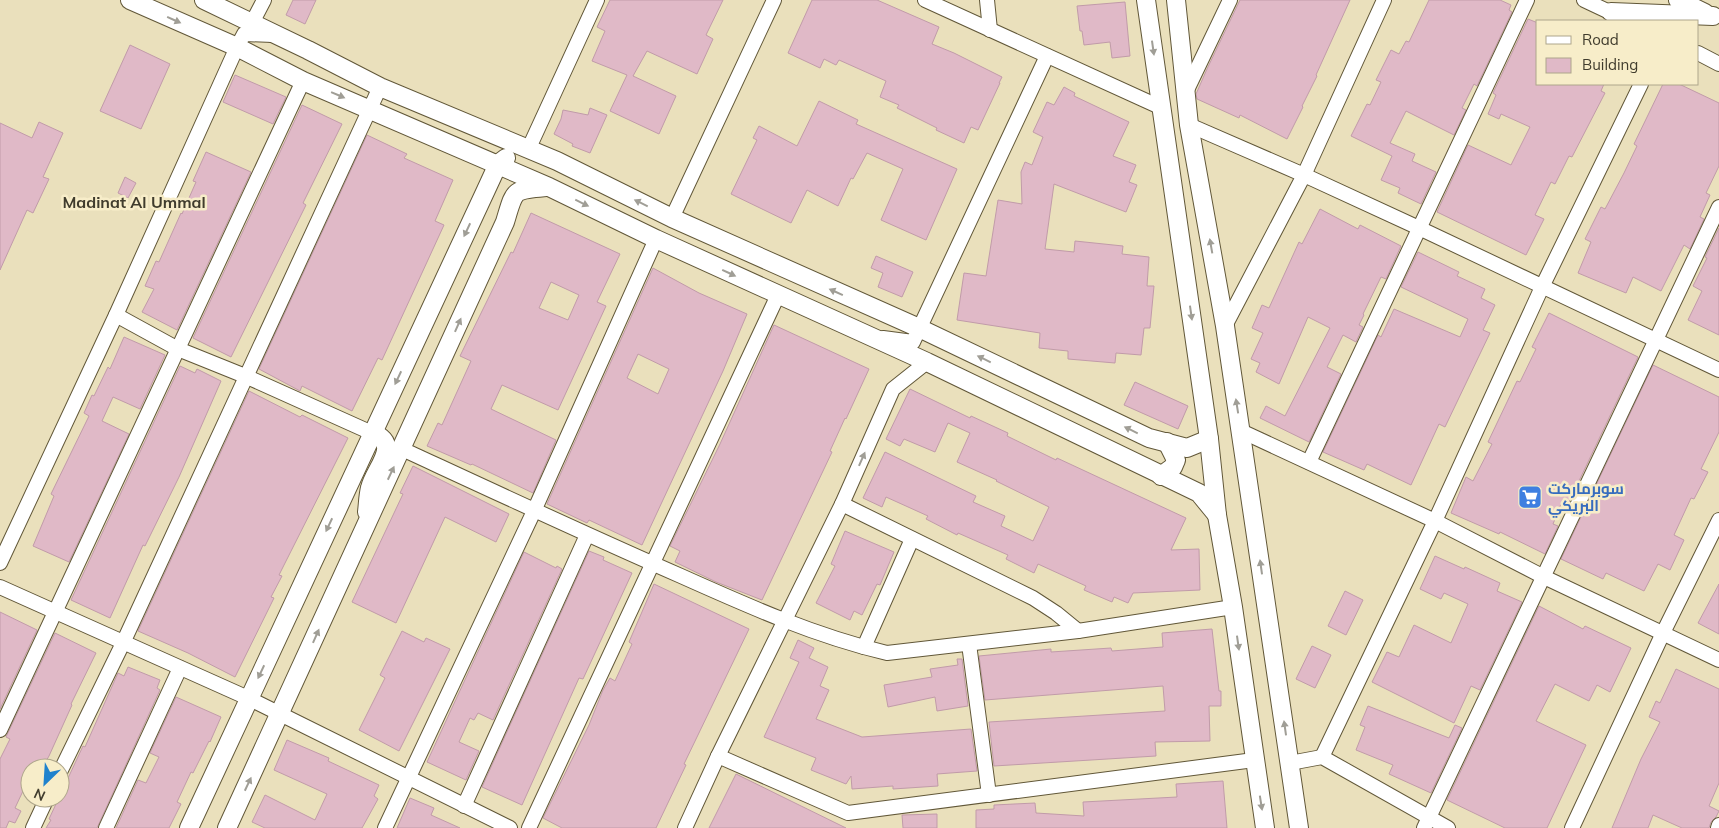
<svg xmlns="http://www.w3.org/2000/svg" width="1719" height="828" font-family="Mulish,Cairo,sans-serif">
<rect width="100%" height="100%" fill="#eae0bc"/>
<g fill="#e0b9c7" stroke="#c19ba9" fill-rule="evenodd">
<polygon points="293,0 316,0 305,24 286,15"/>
<polygon points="610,0 723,0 706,35 713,39 697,74 647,51 633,76 676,96 659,134 610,111 627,75 592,61 605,31 597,27"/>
<polygon points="812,0 877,0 939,27 932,44 954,53 1002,77 999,83 1000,83 978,130 971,127 964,143 936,130 937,128 897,108 899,105 880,97 886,81 839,60 836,65 824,59 820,68 788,53"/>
<polygon points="1240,0 1350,0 1316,75 1317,76 1302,106 1303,107 1287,139 1240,115 1239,118 1197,99 1196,94 1207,69"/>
<polygon points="1429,0 1500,0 1511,5 1509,10 1512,12 1477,86 1474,84 1462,108 1466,110 1454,135 1406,111 1390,143 1415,154 1412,161 1436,172 1421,204 1398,193 1400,188 1381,180 1392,156 1351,136 1367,104 1370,105 1381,82 1376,80 1391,50 1399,54 1406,41 1409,42"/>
<polygon points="1125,2 1130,56 1112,58 1110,42 1084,45 1082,31 1080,31 1077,6"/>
<polygon points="1528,19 1538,23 1538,84 1604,84 1601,91 1605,93 1572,157 1569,156 1555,184 1551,182 1535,215 1544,219 1526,255 1437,212 1468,145 1511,165 1530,127 1501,114 1499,119 1488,114 1496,95 1493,93"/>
<polygon points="130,45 170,64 141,129 100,111"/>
<polygon points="235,75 286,97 273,124 223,102"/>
<polygon points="1663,84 1679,84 1719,103 1719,166 1706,193 1710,195 1700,217 1704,219 1690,249 1684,245 1661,291 1633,277 1626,293 1578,273 1591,242 1585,239 1601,207 1605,209 1624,173 1637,146 1634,144"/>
<polygon points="1064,87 1075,93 1074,96 1129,122 1113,156 1136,165 1129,182 1137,185 1126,212 1054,184 1045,249 1074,252 1075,241 1123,246 1122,254 1149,257 1147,286 1154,286 1150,328 1144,328 1141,355 1116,353 1115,363 1068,359 1068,351 1039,348 1040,333 957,320 964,273 986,276 998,200 1022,204 1021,172 1025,162 1032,165 1043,137 1033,132 1047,102 1054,105"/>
<polygon points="819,101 858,120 856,124 957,169 926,240 881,220 903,169 867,153 853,179 851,178 838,206 807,190 791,223 731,194 757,140 753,138 759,126 797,146"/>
<polygon points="302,105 342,124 303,203 306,205 231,357 193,338"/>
<polygon points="590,108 607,115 590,153 572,146 573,144 554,134 561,119 563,110 588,115"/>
<polygon points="39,122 63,133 43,177 49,179 33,213 27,210 0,270 0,123 32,138"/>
<polygon points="367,135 407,154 404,158 453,180 435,221 444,225 382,360 378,358 352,411 302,386 300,391 259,369"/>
<polygon points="206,152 251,172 177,330 142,312 154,289 145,286 156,261 159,262 181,213 182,214 196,182 193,181"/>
<polygon points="125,177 136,183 128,198 118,193"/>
<polygon points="1320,209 1358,229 1360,225 1401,246 1386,279 1381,277 1363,314 1364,315 1359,325 1363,327 1356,342 1343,335 1327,367 1341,374 1309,442 1260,418 1266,406 1285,416 1330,328 1308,317 1279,384 1256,372 1260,363 1251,359 1263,333 1252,328 1262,305 1269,308 1299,242 1302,244"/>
<path d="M531,213l89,41 -23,48 9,4 -48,104 -56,-25 -11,24 65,31 -23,53 -61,-29 -1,1 -44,-19 11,-23 4,2 29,-64 -11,-5 51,-104 2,1zM551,282l28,13 -11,25 -29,-12z"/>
<polygon points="1719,228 1719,335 1688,320 1702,291 1693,286 1707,258 1705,257"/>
<polygon points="1418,252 1459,272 1457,276 1485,289 1481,298 1495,305 1483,330 1490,333 1445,427 1439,424 1411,485 1367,464 1364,470 1323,452 1378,335 1381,337 1394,309 1460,337 1468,319 1401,287"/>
<polygon points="876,256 913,272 902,297 878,287 883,273 871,268"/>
<path d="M653,268l46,25 48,21 -24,57 -81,174 -53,-25 -2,3 -40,-19zM638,354l31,15 -11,25 -31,-16z"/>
<polygon points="1549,313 1638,357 1569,502 1563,499 1553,524 1558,526 1545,554 1500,532 1499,534 1451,513 1466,477 1473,481 1492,444 1488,442 1517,381 1520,382 1536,349 1532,347"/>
<polygon points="774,325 869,369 846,419 845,418 830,451 832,452 762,600 716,582 675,562 680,551 670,546 720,444"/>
<polygon points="124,337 165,355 140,409 113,397 102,421 129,434 69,562 33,546 54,496 51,494 89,416 84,413 92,395 94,396 108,367 110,369"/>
<polygon points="1653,365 1719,397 1719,432 1701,469 1708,472 1694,499 1691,498 1674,535 1684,540 1670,570 1658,564 1644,591 1606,573 1603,579 1561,559"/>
<polygon points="180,366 195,373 197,369 221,381 179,477 145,546 143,545 110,618 71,600"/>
<polygon points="1135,382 1188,406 1178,429 1124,405"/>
<polygon points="910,389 970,418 971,416 1008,433 1007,436 1056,460 1057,458 1186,518 1171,550 1199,549 1200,590 1133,593 1128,603 1114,597 1112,602 1084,590 1086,586 1038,564 1034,573 1006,559 1008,555 958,533 957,535 926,519 928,516 886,497 882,507 863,498 885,452 976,496 973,502 1005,516 1001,526 1033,541 1049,507 996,481 997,480 957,462 970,433 948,423 935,452 904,439 900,446 886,439"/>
<polygon points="249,391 300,417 302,415 348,438 279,575 282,576 271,597 274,598 235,677 188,653 138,631"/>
<polygon points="413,466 509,514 496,542 445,517 396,623 352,602 403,494 400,493"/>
<polygon points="845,531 894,552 880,585 877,584 862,615 854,611 850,620 816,603 835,566 831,564"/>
<polygon points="589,551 604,557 603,560 632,573 583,679 579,678 522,805 482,787"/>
<polygon points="524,552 556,568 557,566 562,569 493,720 478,713 474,720 470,718 459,742 479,751 466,780 427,762"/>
<polygon points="1435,556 1464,569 1465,567 1500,583 1497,591 1522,602 1480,690 1471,686 1454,723 1372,682 1387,652 1399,657 1414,625 1451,643 1468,604 1444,593 1441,599 1420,589"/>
<polygon points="654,584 749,629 684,764 686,765 656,828 562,828 543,818 589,725 603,690 610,678 615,681 632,644 629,642"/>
<polygon points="1719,584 1719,634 1698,623"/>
<polygon points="1345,591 1363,600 1346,635 1328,626"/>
<polygon points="1539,606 1583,629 1585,626 1631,648 1610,692 1597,685 1589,701 1555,684 1536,721 1586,745 1547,828 1505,828 1447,800"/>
<polygon points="0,612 37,630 0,709"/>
<polygon points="1212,629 1219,691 1221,691 1221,706 1209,706 1210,741 1155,742 1156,756 994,766 989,722 1165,711 1163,686 985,700 979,656 1051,649 1051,652 1111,648 1112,651 1163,647 1162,633"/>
<polygon points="402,631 424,642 426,638 450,649 399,751 359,730 385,678 380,675"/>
<polygon points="55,633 96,653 71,704 72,705 49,756 42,768 30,768 30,776 15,808 21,811 15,823 9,821 6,828 0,828 0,759 10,739 6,737"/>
<polygon points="798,640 814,648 809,658 828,667 820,686 829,690 816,719 862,737 971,729 977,771 937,774 938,786 893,789 893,786 852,789 851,776 846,784 811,770 816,758 764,737 799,662 790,658"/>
<polygon points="1312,646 1331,655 1315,688 1296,679"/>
<polygon points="957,659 962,659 968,706 937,711 935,697 888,707 884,685 932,677 930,669 958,665"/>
<polygon points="128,667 160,680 157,688 160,690 97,828 46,828 51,820 49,819 83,746 85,747 118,673 124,676"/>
<polygon points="1676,669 1719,689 1719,783 1709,806 1719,811 1716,817 1711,822 1709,828 1682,828 1653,815 1648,828 1612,828 1641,759 1660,722 1649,717 1656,701 1660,703"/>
<polygon points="176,697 221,717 210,742 209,741 193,773 191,772 177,802 181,804 169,828 116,828 138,780 146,783 159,757 150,753"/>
<polygon points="1368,706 1449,738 1455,725 1462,728 1431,793 1389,774 1393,765 1356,750 1365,727 1360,725"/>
<polygon points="287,740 329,758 328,761 379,785 374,796 378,799 362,828 265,828 252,822 265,795 315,820 327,794 274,770"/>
<polygon points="736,774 795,803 846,828 709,828"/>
<polygon points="1223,781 1227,828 976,828 976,810 994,809 994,805 1035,803 1036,813 1084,816 1083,802 1177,797 1176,784"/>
<polygon points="410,798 434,808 431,815 460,828 397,828"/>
<polygon points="937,814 937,828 903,828 902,815"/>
</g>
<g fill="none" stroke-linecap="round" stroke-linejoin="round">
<g stroke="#615738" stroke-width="16">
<g id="minor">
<polyline points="925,0 1162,108"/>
<polyline points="987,0 990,30"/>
<polyline points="1584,0 1620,17"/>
<polyline points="252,23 264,0"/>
<polyline points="1698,53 1719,64"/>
<polyline points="1185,94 1230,0"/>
<polyline points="1189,125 1304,175 1419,228 1719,370"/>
<polyline points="528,150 597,0"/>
<polyline points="672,218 774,0"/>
<polyline points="116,315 178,349 245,376 372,433"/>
<polyline points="1225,326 1304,175 1384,0"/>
<polyline points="883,338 913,342 1047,56"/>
<polyline points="1241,431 1435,521 1544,577 1719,660"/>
<path d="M402,449c93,43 185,86 279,127 67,30 134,60 206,77l191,-22 155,-24"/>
<polyline points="1309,462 1527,0"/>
<polyline points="842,504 1033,598 1056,613 1078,631"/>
<polyline points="0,563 116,315 237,47 244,34 273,35"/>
<polyline points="0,587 248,698 510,828"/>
<polyline points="969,644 989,795"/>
<polyline points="864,647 912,539"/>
<polyline points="0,730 303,81"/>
<polyline points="718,756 848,813 1254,760"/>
<polyline points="1322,757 1435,521 1542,287 1641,84"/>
<polyline points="1290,763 1322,757 1448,828"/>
<polyline points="60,772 123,643 380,87"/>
<polyline points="464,806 587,535"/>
<polyline points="33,828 47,798"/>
<polyline points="106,828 180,668"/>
<polyline points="385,828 534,511 656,239"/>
<polyline points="529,828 778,295"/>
<polyline points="685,828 718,756 842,504 893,389 927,362"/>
<polyline points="1424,828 1719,207"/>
<polyline points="1572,828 1663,633 1719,520"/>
<polyline points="1718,828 1719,825"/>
</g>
</g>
<g stroke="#615738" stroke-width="20">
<g id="tertiary">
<polyline points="130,0 237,47 303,81 549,187 656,239 927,362 1199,493 1217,515"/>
<polyline points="204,0 308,50 380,87 557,161 672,218 919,328 1149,438 1187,448 1209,439"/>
<polyline points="1146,0 1209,439 1217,515 1233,607 1265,828"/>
<polyline points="1176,0 1189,125 1225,326 1299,828"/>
<polyline points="1678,0 1705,13"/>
<polyline points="1611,12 1713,16"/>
<polyline points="1161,476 1173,467 1176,460 1167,442"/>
<path d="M367,512c1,-8 1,-16 3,-24 4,-19 33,-44 2,-55"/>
<polyline points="189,828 486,190 498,164 506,158"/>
<path d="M227,828l278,-606c10,-33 7,-32 41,-35"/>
</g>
</g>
<use href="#minor" stroke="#fff" stroke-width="14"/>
<use href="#tertiary" stroke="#fff" stroke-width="18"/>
</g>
<defs><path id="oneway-solid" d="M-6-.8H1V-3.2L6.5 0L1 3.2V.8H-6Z" transform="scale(1.25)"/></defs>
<g fill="#a09e96">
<use href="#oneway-solid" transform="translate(174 20) rotate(24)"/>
<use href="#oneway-solid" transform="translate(1153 48) rotate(82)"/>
<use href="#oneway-solid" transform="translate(338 95) rotate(23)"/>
<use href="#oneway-solid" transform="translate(582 203) rotate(26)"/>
<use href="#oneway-solid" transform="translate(641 203) rotate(-154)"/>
<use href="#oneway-solid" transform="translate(467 230) rotate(115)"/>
<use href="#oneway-solid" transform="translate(1211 246) rotate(-100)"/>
<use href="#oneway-solid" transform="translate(729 273) rotate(25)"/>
<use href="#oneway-solid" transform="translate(836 292) rotate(-156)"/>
<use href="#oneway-solid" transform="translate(1191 313) rotate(82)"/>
<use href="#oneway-solid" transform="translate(458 325) rotate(-66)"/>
<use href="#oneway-solid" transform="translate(984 359) rotate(-154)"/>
<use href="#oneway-solid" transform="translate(398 378) rotate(115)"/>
<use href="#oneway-solid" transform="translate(1237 406) rotate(-99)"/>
<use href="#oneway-solid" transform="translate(1131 430) rotate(-154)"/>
<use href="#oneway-solid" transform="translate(862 459) rotate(-66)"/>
<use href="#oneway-solid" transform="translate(391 473) rotate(-65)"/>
<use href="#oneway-solid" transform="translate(329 525) rotate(115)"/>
<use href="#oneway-solid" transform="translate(1261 567) rotate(-98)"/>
<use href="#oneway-solid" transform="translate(316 636) rotate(-66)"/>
<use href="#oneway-solid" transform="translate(1238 643) rotate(82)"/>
<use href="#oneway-solid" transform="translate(261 672) rotate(115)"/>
<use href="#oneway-solid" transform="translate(1285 728) rotate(-98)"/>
<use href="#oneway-solid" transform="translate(248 784) rotate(-65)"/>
<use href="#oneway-solid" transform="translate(1261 803) rotate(81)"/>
</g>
<defs>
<g id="supermarket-square" transform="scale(1.25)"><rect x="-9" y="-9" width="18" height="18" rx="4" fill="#3f7fe0" stroke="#f7edc9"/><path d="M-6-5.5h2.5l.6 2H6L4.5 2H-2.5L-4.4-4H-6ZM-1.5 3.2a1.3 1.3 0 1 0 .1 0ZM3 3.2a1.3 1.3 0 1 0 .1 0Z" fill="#fff"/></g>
</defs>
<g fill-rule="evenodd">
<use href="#supermarket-square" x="1530" y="497"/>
</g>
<g text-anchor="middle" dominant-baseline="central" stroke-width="5" stroke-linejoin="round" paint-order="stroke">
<g font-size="15" font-weight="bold" fill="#366cbe" stroke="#f7edc9" text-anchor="start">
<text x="1548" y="488">سوبرماركت<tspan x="1548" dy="17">البريكي</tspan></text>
</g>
<g font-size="16" font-weight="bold" fill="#403c2d" stroke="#f7edc9">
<text x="134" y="202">Madinat Al Ummal</text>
</g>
</g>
<rect x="1536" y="20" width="162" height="65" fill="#f7edc9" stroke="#aea68b"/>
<rect x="1546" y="36" width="25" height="8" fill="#ffffff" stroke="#aea68b"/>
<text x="1582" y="45" font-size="15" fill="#403c2d">Road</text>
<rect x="1546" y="58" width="25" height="15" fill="#e0b9c7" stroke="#aea68b"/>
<text x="1582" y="70" font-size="15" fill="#403c2d">Building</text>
<g transform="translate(45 783) rotate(205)"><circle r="24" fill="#f7edc9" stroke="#aea68b"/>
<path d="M0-4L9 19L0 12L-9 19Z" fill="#1f82cd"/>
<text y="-8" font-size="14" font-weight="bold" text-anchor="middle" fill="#403c2d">N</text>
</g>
</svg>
